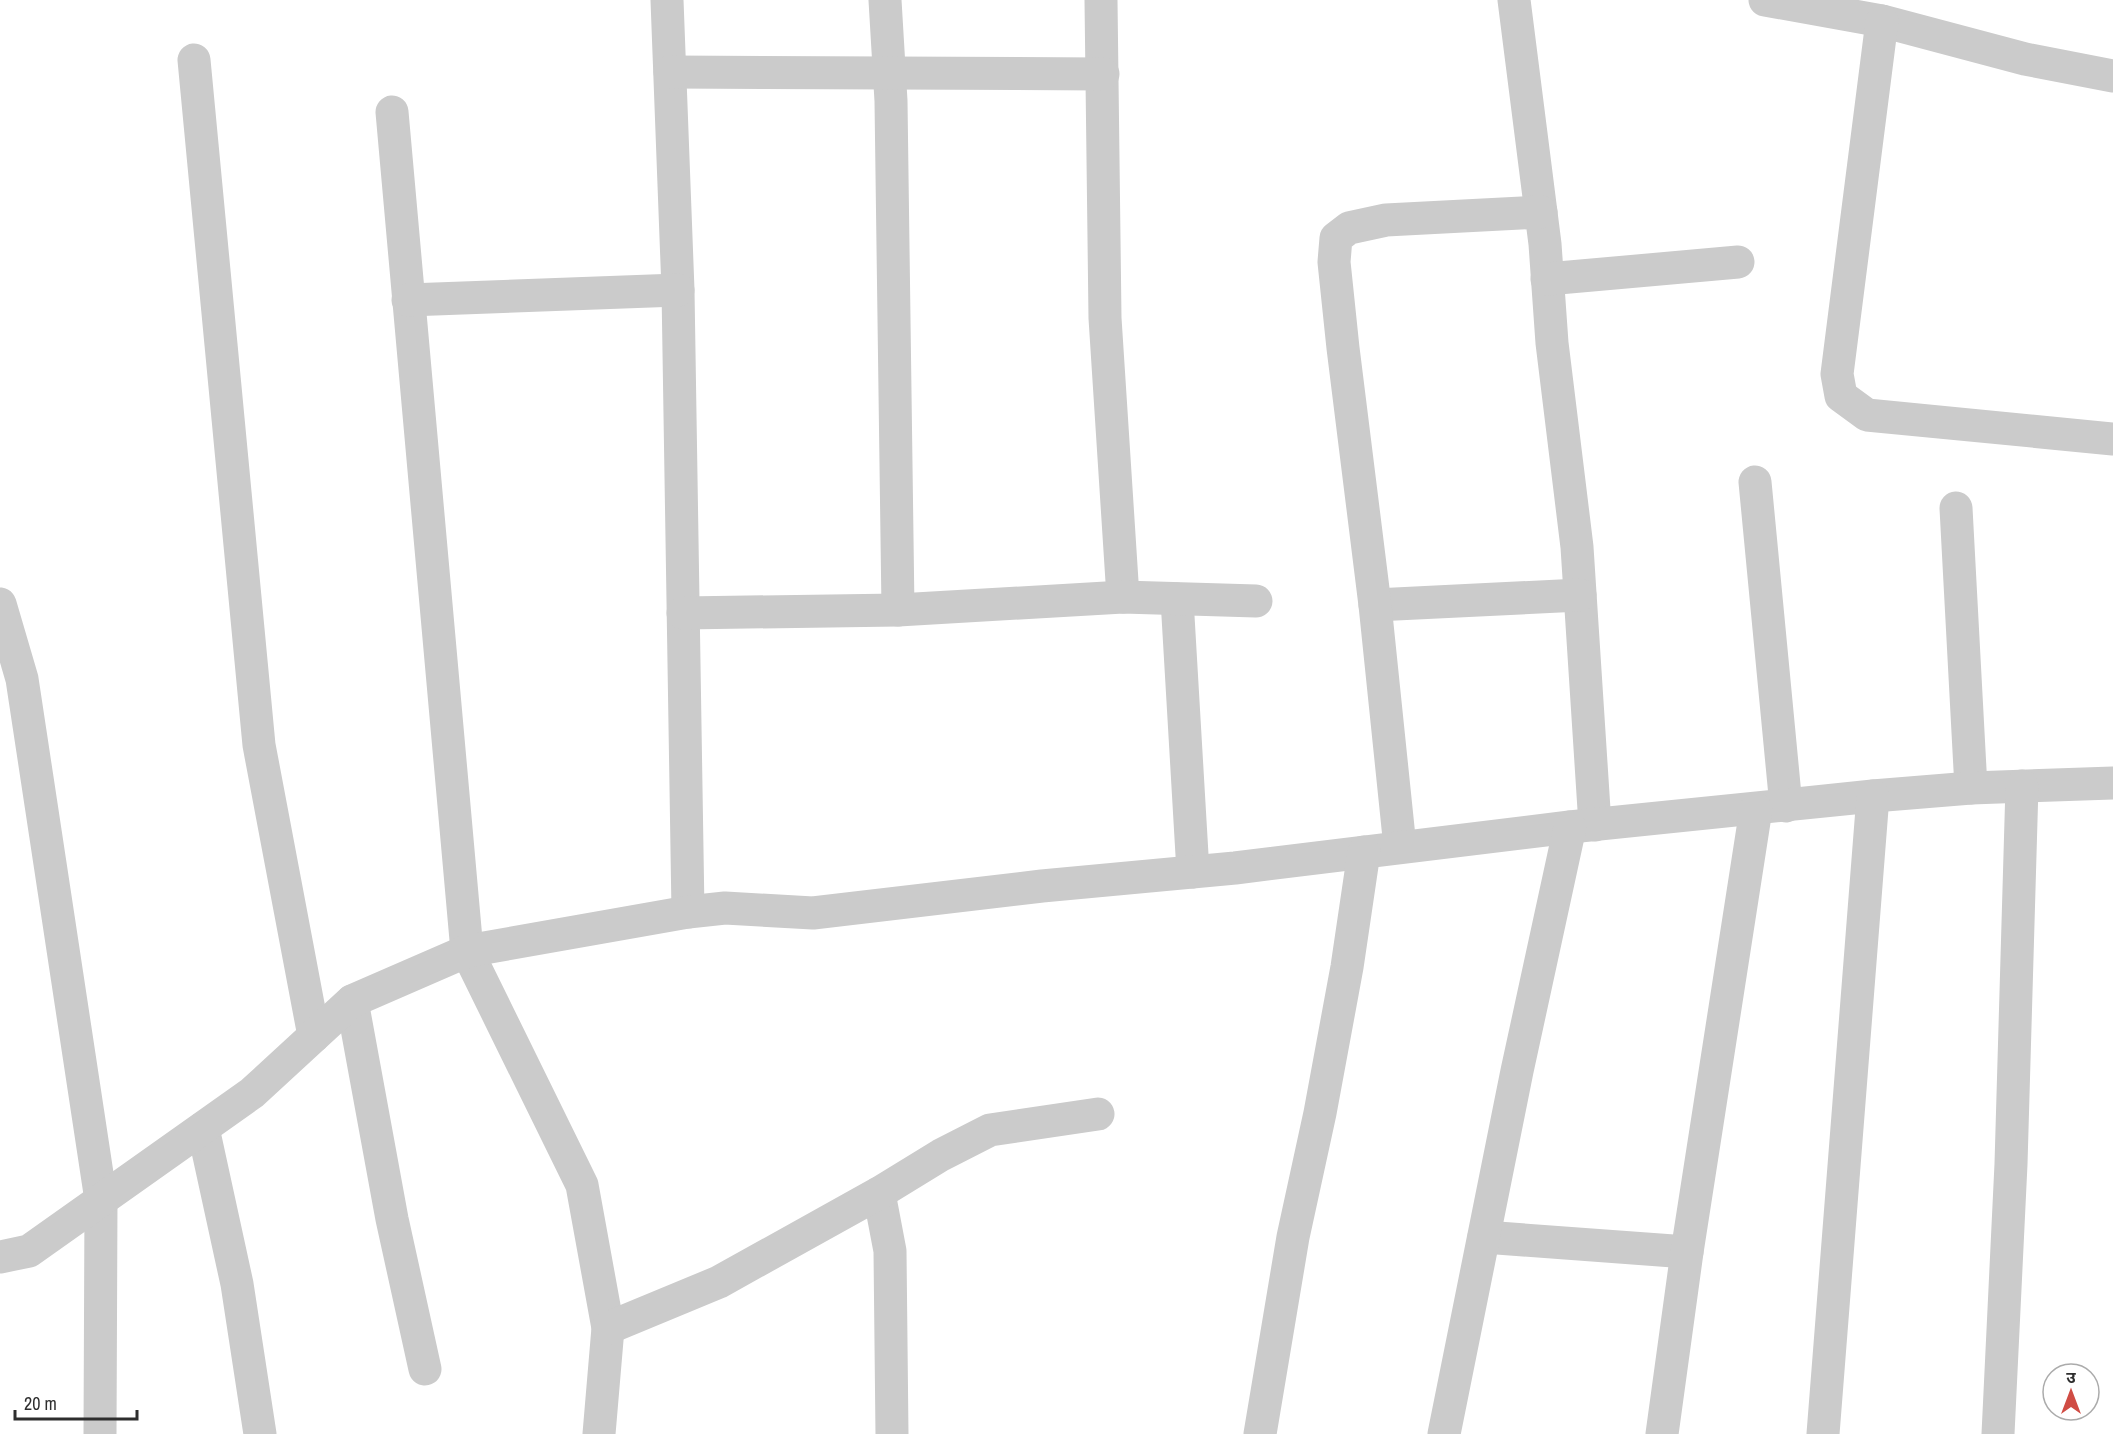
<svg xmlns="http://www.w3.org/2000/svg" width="2113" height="1434" font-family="'Archivo Narrow','Noto Sans Devanagari',sans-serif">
<rect width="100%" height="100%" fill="#fff"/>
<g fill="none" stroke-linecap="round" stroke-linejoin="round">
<g stroke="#cbcbcb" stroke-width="33">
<polyline points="667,0 678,290 688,912"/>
<polyline points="885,0 891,101 898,610"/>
<polyline points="1101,0 1105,318 1123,597"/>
<polyline points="1514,0 1545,244 1552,343 1577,547 1595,825"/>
<polyline points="1765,0 1882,21 2025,59 2113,76"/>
<polyline points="1882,21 1837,374 1841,396 1867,415 2113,439"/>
<polyline points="194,60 259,745 314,1036"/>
<polyline points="670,72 1103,74"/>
<polyline points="392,112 467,951 582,1185 608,1328 599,1434"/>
<polyline points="1547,279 1738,262"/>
<polyline points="408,300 678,290"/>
<polyline points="1755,482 1786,806"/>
<polyline points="1956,508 1971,788"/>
<polyline points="1177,599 1193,872"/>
<polyline points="0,604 22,679 101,1200 100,1434"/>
<polyline points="1375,605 1580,595"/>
<polyline points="683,613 898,610 1123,597 1256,601"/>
<polyline points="1400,847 1375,605 1343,348 1334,262 1336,238 1349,228 1386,220 1541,212"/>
<polyline points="352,1001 392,1219 425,1369"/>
<polyline points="203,1128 237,1284 260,1434"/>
<polyline points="879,1193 890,1251 892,1434"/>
<polyline points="1484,1237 1687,1252"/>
<polyline points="0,1257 29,1251 252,1093 352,1001 467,951 688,912 725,908 813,913 1042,886 1235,868 1570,827 1873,796 1971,788 2113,783"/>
<polyline points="608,1328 719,1282 879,1193 941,1155 990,1130 1098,1114"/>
<polyline points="1260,1434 1293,1237 1320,1113 1347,967 1364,852"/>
<polyline points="1444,1434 1517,1071 1570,827"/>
<polyline points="1662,1434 1687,1252 1756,809"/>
<polyline points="1823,1434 1873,796"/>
<polyline points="1998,1434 2011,1164 2022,786"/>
</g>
</g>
<g transform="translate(2071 1392)"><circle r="28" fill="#ffffff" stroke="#ababab" stroke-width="1.5"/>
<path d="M0-4.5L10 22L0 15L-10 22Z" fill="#d04c44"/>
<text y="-9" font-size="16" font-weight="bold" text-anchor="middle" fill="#2e2e2e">उ</text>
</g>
<path d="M15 1410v9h122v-9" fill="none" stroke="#2e2e2e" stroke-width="3"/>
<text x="24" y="1410" font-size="18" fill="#2e2e2e" stroke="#ffffff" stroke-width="4.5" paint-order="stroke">20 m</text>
</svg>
